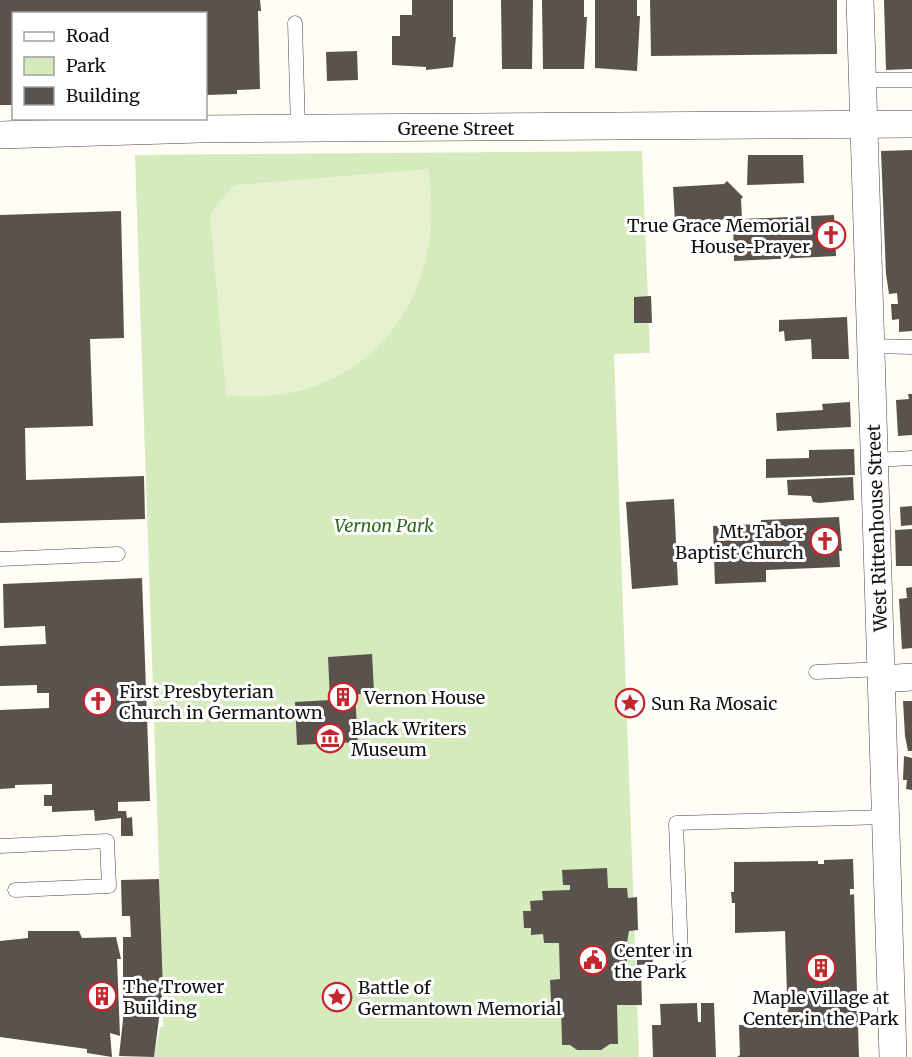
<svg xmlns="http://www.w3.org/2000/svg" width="912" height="1057" font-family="Merriweather,serif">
<rect width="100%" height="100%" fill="#fffdf5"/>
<polygon fill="#d5ebbd" points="642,151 650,353 614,354 639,1057 154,1057 160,1027 163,1027 163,988 135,155"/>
<path fill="#e6f2cf" d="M428,169c23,131 -66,242 -202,226l-16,-179 4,-8 21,-23z"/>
<g fill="#5a524d">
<polygon points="0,0 260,0 261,11 258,11 260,89 237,90 237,94 206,95 206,14 14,14 14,105 0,105"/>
<polygon points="412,0 453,0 453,37 456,37 453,67 426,70 426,67 392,65 392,36 400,36 400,15 412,15"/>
<polygon points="501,0 533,0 532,69 502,69"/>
<polygon points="542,0 584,0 584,17 587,17 584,69 543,69"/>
<polygon points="595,0 637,0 637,16 640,16 637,71 595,68"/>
<polygon points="650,0 837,0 837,54 651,56"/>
<polygon points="884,0 912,0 912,69 886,70"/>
<polygon points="357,51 358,80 327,81 326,52"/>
<polygon points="912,150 912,331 899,332 899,319 892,320 891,304 898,304 897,293 889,294 886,274 881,151"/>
<polygon points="748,155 803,155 804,183 747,185"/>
<polygon points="727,181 743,197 741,199 742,219 834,215 836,256 734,261 733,219 675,222 673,187 724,184"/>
<polygon points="121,211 124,338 90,339 93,426 25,428 26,480 144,476 145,519 0,523 0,215"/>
<polygon points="651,296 652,323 634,323 634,297"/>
<polygon points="847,317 849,359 812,359 811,339 785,341 784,331 779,332 779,320"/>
<polygon points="908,394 912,394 912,435 898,436 896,400 909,399"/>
<polygon points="850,402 851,427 777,431 776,413 823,410 822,404"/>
<polygon points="854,449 855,475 766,478 766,459 809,458 809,450"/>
<polygon points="853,477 854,500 819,503 813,502 811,496 788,495 787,480"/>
<polygon points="674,499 678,585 632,589 626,502"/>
<polygon points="912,506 912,525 901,526 900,507"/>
<polygon points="839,517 842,551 839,551 840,567 766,570 766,582 715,584 713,526 761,524 761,520"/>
<polygon points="912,529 912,566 896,566 895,530"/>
<polygon points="142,578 150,801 118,802 118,811 126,811 127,818 132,817 133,836 121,836 121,818 95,821 94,810 52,812 52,806 44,806 44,795 52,795 52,784 15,785 15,788 0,789 0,710 49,708 49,693 37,693 37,685 0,686 0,646 46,644 45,626 4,628 3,584"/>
<polygon points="912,587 912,648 902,649 899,599 907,598 906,588"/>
<polygon points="372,654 374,691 355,695 358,742 297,745 295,702 330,700 328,657"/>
<polygon points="903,701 912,701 912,751 908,751 905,736"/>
<polygon points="904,756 912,758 912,790 906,789 907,780 903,780"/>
<polygon points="853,859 854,889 850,889 850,895 854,894 859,1057 737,1057 740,1055 739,1025 788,1026 785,931 735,933 735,903 732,903 731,892 734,892 734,862 818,861 818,864 824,864 824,860"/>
<polygon points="607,868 608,888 627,888 628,898 637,897 638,930 629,931 626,949 652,948 653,964 637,965 637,956 627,956 627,969 641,968 642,1005 617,1005 618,1044 610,1044 601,1050 577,1050 570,1045 562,1045 561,1002 551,1002 550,980 560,979 559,943 544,943 543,934 531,935 531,928 524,928 523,911 531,911 530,901 543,900 542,891 570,890 570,885 563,885 562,870"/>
<polygon points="159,879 163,988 154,1057 119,1056 123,1020 123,937 131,937 130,916 122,916 121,880"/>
<polygon points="28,931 79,931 82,938 116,937 121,959 117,959 120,1036 110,1033 112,1057 87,1053 87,1049 0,1037 0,941 28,938"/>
<polygon points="697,1003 698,1022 701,1022 701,1003 714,1003 716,1057 653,1057 652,1025 661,1025 660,1004"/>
</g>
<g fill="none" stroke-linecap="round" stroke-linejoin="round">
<g stroke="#444" stroke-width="15">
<g id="service">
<polyline points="295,23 298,129"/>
<polyline points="863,80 912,80"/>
<polyline points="870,346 912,347"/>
<polyline points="875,460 912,458"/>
<polyline points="0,559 118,554"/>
<polyline points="816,672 882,669"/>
<polyline points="0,846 107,841 109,886 15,890"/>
<polyline points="681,955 676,823 886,817"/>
</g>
</g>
<g stroke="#444" stroke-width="28">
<g id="minor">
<polyline points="860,0 893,1057"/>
<polyline points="0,135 200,129 912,124"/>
<polyline points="882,679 912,677"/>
</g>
</g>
<use href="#service" stroke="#fff" stroke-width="14"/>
<use href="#minor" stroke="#fff" stroke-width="27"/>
</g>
<defs>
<g id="church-ring" transform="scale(1.5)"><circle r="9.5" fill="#fff" stroke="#c4262e" stroke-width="1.5"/><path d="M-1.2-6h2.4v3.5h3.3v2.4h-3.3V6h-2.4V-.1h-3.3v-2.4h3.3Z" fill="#c4262e"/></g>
<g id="building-ring" transform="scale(1.5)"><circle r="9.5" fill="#fff" stroke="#c4262e" stroke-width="1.5"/><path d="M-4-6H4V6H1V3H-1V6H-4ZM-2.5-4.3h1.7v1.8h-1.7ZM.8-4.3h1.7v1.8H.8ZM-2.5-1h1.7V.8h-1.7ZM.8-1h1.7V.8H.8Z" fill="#c4262e"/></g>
<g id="sight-ring" transform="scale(1.5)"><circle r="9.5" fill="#fff" stroke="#c4262e" stroke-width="1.5"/><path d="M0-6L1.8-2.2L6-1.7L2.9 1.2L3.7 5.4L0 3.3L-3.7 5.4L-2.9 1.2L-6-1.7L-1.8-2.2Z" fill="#c4262e"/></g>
<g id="museum-ring" transform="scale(1.5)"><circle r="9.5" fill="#fff" stroke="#c4262e" stroke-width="1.5"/><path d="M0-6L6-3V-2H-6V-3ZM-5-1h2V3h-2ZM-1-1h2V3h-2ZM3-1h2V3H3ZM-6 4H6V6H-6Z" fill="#c4262e"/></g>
<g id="civic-ring" transform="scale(1.5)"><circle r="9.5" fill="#fff" stroke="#c4262e" stroke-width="1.5"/><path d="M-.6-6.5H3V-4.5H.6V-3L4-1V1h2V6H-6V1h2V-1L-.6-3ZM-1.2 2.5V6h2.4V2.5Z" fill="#c4262e"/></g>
</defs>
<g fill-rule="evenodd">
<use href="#church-ring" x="831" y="235"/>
<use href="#church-ring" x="825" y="541"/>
<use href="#building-ring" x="343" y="697"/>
<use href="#church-ring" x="98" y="701"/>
<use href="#sight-ring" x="630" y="703"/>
<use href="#museum-ring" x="330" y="738"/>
<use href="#civic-ring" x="593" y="960"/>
<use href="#building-ring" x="821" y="968"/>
<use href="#building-ring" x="102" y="996"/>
<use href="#sight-ring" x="337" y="997"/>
</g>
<g text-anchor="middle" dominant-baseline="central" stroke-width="6" stroke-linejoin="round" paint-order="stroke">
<g font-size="18" fill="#111" stroke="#fff">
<text x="456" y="128">Greene Street</text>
<text transform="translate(877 528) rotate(-92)">West Rittenhouse Street</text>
</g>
<g font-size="18" fill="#111" stroke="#fff" text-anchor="start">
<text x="810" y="225" text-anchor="end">True Grace Memorial<tspan x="810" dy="21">House-Prayer</tspan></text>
<text x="804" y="531" text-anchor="end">Mt. Tabor<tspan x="804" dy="21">Baptist Church</tspan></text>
<text x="119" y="691">First Presbyterian<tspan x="119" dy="21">Church in Germantown</tspan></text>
<text x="364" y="697">Vernon House</text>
<text x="651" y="703">Sun Ra Mosaic</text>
<text x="351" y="728">Black Writers<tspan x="351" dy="21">Museum</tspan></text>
<text x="614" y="950">Center in<tspan x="614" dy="21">the Park</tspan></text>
<text x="123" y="986">The Trower<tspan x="123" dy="21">Building</tspan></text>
<text x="358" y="987">Battle of<tspan x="358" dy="21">Germantown Memorial</tspan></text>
<text x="821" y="997" text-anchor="middle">Maple Village at<tspan x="821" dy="21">Center in the Park</tspan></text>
</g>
<g font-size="18" font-style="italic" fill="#2f6b1f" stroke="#fff">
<text x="384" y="525">Vernon Park</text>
</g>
</g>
<rect x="12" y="12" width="195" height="108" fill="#ffffff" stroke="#a0a0a0" stroke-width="1.5"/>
<rect x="24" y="32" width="30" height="9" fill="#ffffff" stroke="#a0a0a0" stroke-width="1.5"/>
<text x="66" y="42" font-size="18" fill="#111111">Road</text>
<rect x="24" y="57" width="30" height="18" fill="#d5ebbd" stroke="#a0a0a0" stroke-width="1.5"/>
<text x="66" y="72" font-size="18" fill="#111111">Park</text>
<rect x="24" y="87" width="30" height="18" fill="#5a524d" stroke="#a0a0a0" stroke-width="1.5"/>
<text x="66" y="102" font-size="18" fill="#111111">Building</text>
</svg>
